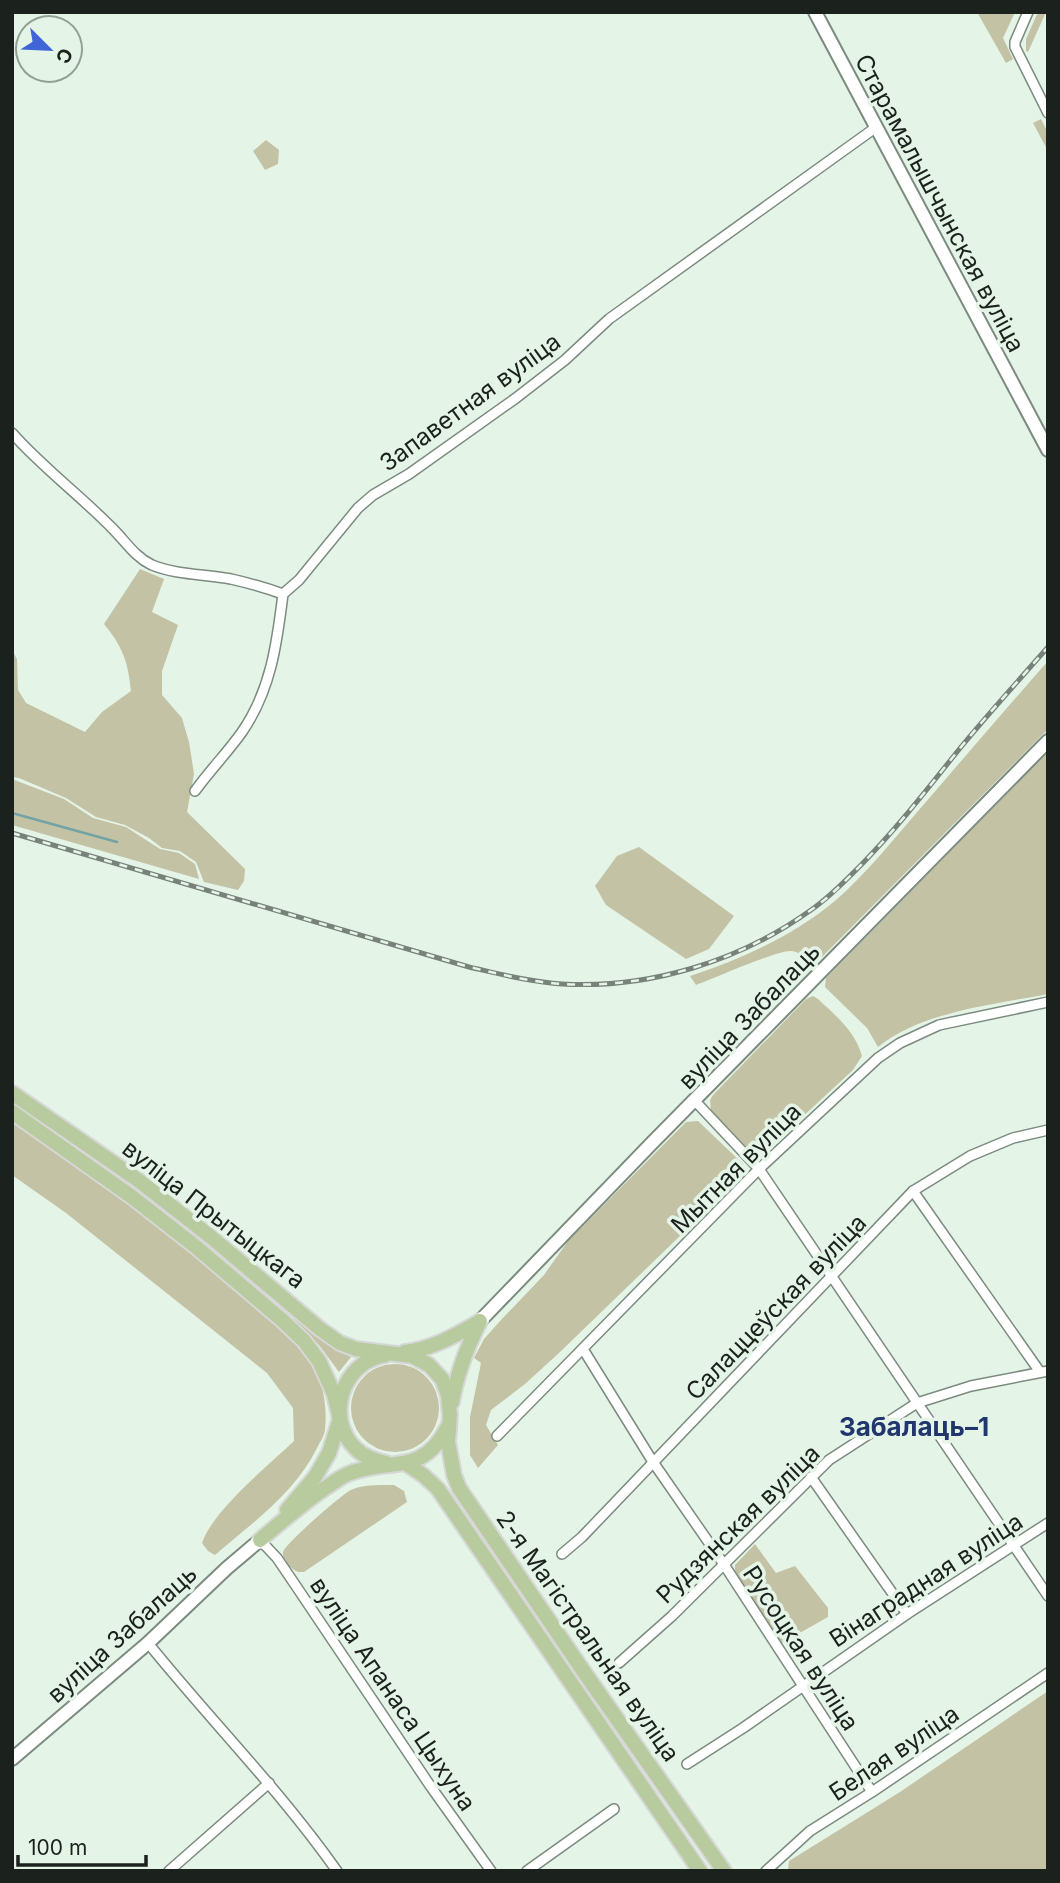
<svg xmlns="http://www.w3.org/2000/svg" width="1060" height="1883" font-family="Inter,sans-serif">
<rect width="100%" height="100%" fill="#e4f4e7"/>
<g fill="#c4c2a4">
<polygon points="977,12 1015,12 1003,38 1013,59 1006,63"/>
<polygon points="1038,12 1046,12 1028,52 1026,51 1026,39"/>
<polygon points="1041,119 1048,133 1048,151 1033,123"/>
<polygon points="266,140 279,150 278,164 265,170 253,151"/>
<path d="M140,569l24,10 -12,33 26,13 -16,46v24l20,23 7,24 5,32 -7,38 58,57 -1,12 -6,9 -34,-8 -8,-20 -16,-11 -18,-3 -13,-10 -24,-13 -29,-8 -30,-19 -47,-20 -7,-1v-127l5,9 1,31 8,13 59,29 17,-20 29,-21c-3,-29 -8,-44 -27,-67z"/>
<path d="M1048,661v68l-226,228c-22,5 -16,-4 -31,-6 -14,-1 -78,28 -95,34l-6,-9c52,-17 103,-40 146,-76 30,-26 56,-59 83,-90 43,-50 86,-100 129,-149z"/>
<path d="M1048,752v242c-56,11 -125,17 -170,53l-11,-19 -42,-41 1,-9z"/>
<polygon points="12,779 64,799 93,818 126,827 160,849 179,853 195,864 199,879 12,825"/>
<polygon points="639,847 734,916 709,949 686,959 606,905 595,886 617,856"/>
<path d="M813,996l5,3c19,18 37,32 44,57l-9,14 -93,86 -6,-1 -43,-44 -1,-11 3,-5 93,-96z"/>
<polygon points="698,1121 743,1164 744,1174 560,1352 525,1384 491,1410 486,1425 498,1445 478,1468 470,1455 470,1417 481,1363 474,1358 484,1339 501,1320 544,1275 568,1241 686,1122"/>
<path d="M12,1123c76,49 148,105 218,162 25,20 58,42 76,68 15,20 22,50 19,76 0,6 -5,13 -8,19 -22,45 -65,75 -102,107l-7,-4 -6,-8c11,-33 66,-77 92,-102l-1,-33 -26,-35 -201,-160 -54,-38z"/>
<polygon points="296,1318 323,1340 351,1357 339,1372 319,1345 293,1320"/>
<circle cx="395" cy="1408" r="44"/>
<path d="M394,1485l10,6 3,11 -103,70h-6c-8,-4 -16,-11 -15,-20 2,-8 59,-58 68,-62 13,-6 30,-5 43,-5z"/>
<polygon points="755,1544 776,1573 795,1566 828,1608 828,1617 782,1643 735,1571 735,1565"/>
<polygon points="1048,1691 1048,1871 788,1871 789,1861 900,1792"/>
</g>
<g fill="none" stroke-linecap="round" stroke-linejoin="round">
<polyline stroke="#73a3a4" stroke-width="2.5" points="12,813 117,842"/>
<g stroke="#7c8b7f" stroke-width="12">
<g id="street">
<polyline points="1028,12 1015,42 1015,47 1048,113"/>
<path d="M12,433c31,35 69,63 101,96 13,13 22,28 39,36 25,10 53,9 79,14 18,4 35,9 52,15"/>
<path d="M195,791c15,-21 33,-39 47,-59 29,-42 35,-89 41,-138l16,-14 59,-72 15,-13 36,-21 107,-76 49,-38 44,-41 266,-191"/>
<polyline points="695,1101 759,1169 1048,1596"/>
<polyline points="913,1191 1040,1372"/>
<polyline points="583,1349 653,1462 723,1563 872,1792"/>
<polyline points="497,1436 759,1169 878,1058 900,1043 939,1025 1048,1002"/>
<polyline points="811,1477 907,1614"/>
<polyline points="260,1540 277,1558 296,1586 431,1787 491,1871"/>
<polyline points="562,1554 582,1537 913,1191 970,1156 1013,1138 1048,1130"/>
<path d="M148,1643c62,77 132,147 189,228"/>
<polyline points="619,1663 672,1616 829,1460 917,1403 971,1386 1048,1371"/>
<polyline points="687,1764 743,1728 907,1614 1048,1523"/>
<polyline points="169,1871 269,1783"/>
<polyline points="527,1871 614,1809"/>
<polyline points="766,1871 810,1831 872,1792 1048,1673"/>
</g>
</g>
<g stroke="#7c8b7f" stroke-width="16">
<g id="secondary">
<polyline points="815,12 1048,450"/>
<polyline points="480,1321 652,1143 1048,741"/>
<polyline points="12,1759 148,1643 227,1568 260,1540"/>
</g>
</g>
<g stroke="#d6d7d6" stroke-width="18">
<g id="primary">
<polyline points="12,1093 138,1180 211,1237 320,1329 340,1343 356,1349 412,1356 429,1365 442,1379 448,1395 450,1415 448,1442 454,1475 459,1488 584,1672 724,1871"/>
<polyline points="12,1112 132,1197 196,1247 283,1321 304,1341 319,1361 334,1394 340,1419"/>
<path d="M405,1352c28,-3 50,-17 74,-30"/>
<path d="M385,1355c-43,7 -61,63 -29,94 8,8 19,11 30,14"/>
<path d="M452,1402c5,-29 15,-55 28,-81"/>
<polyline points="405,1463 423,1475 438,1489 700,1871"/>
<polyline points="287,1510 315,1477 329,1453 340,1419"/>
<path d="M260,1540c21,-18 42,-36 65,-52 7,-4 15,-11 23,-14 40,-17 74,3 99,-46"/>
</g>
</g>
<use href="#street" stroke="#fff" stroke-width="9"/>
<use href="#secondary" stroke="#fff" stroke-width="12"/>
<use href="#primary" stroke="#b8cb9e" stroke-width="14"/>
<g stroke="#78827a" stroke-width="5">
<path id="rail" d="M12,833l457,134c31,7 61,15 93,17 88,5 178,-23 249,-74 19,-13 35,-30 51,-46 36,-37 67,-77 99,-117 28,-34 58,-67 87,-100"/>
</g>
<use href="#rail" stroke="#e4f4e7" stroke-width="2.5" stroke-dasharray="8" stroke-linecap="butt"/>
</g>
<g text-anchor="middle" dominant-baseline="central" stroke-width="7" stroke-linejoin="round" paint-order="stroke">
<g font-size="24" fill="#1b211c" stroke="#e4f4e7">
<text transform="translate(940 203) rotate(62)">Старамалышчынская вуліца</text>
<text transform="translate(470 402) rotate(-36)">Запаветная вуліца</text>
<text transform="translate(749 1016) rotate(-46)">вуліца Забалаць</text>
<text transform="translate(736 1168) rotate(-45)">Мытная вуліца</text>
<text transform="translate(214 1214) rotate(38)">вуліца Прытыцкага</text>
<text transform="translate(776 1307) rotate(-46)">Салаццеўская вуліца</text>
<text transform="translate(738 1524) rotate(-44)">Рудзянская вуліца</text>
<text transform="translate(926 1580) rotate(-33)">Вінаградная вуліца</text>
<text transform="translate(122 1634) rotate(-42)">вуліца Забалаць</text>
<text transform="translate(588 1636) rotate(55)">2-я Магістральная вуліца</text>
<text transform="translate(801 1648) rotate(57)">Русоцкая вуліца</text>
<text transform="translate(393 1694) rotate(56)">вуліца Апанаса Цыхуна</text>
<text transform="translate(894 1753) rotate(-34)">Белая вуліца</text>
</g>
<g font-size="26" font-weight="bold" fill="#22366e" stroke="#e4f4e7">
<text x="914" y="1426">Забалаць–1</text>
</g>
</g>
<rect width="1060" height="1883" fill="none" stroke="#1b211c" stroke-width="28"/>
<g transform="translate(49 49) rotate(114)"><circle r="33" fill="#e4f4e7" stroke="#94a096" stroke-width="2"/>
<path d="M0-5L12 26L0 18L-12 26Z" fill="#4065d7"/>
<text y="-10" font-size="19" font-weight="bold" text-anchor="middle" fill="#1b211c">С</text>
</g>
<path d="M18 1855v10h128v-10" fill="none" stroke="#1b211c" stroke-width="3.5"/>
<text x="28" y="1855" font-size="21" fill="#1b211c" stroke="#e4f4e7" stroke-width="5" paint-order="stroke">100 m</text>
</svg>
